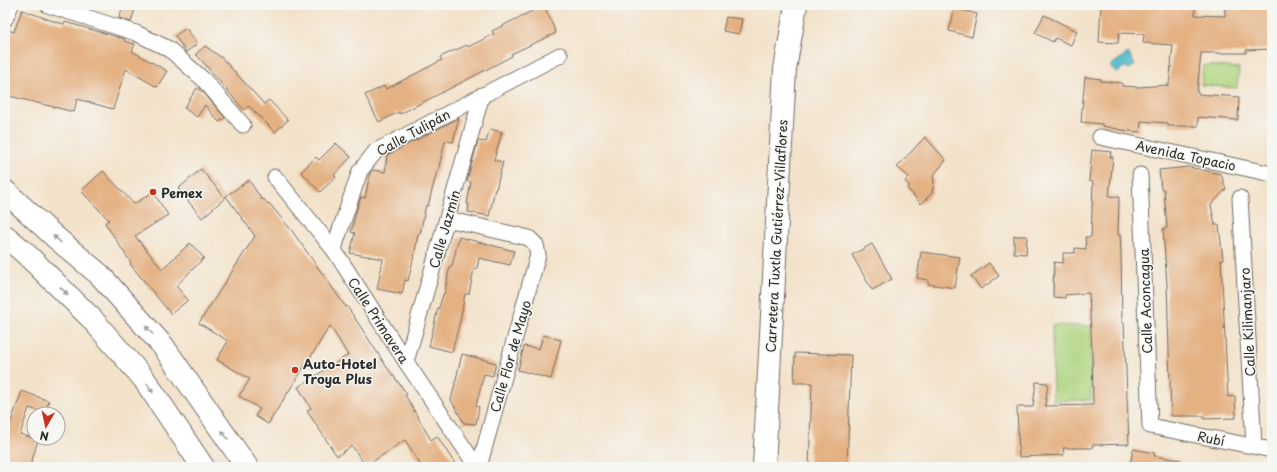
<svg xmlns="http://www.w3.org/2000/svg" width="1277" height="472" font-family="'Playpen Sans',sans-serif">
<rect width="100%" height="100%" fill="#f6f6f2"/>
<filter id="ink" filterUnits="userSpaceOnUse"><feTurbulence type="fractalNoise" baseFrequency=".025" numOctaves="2"/><feDisplacementMap in="SourceGraphic" scale="8" xChannelSelector="R" yChannelSelector="G"/><feConvolveMatrix kernelMatrix="1 2 1 2 8 2 1 2 1" color-interpolation-filters="sRGB"/></filter>
<filter id="wash" filterUnits="userSpaceOnUse"><feTurbulence type="fractalNoise" baseFrequency=".012" numOctaves="4" result="noise"/><feDisplacementMap in="SourceGraphic" scale="16" xChannelSelector="R" yChannelSelector="G"/><feGaussianBlur stdDeviation="0.9" result="paint"/><feColorMatrix in="noise" values="0 0 0 0 0 0 0 0 0 0 0 0 0 0 0 0 0 1.4 0 .05"/><feComposite in="paint" operator="in"/></filter>
<g filter="url(#wash)">
<rect width="100%" height="100%" fill="#f3e2ca"/>
<g fill="#add37d" stroke="#6c7f54">
<polygon points="1203,65 1239,68 1237,88 1201,85"/>
<polygon points="1052,325 1091,326 1091,400 1053,401"/>
</g>
<polygon fill="#4ebac9" stroke="#3c727a" points="1128,53 1135,64 1130,69 1124,67 1117,74 1110,66"/>
<g id="blocks">
<g fill="#e4b182">
<polygon points="544,5 556,33 511,54 512,56 480,73 400,114 399,112 379,122 365,95 384,86 386,89 442,60 440,57 467,45 468,47 494,34 492,31"/>
<polygon points="1101,5 1195,5 1195,15 1225,16 1225,8 1272,9 1272,49 1246,50 1246,53 1201,53 1197,93 1198,93 1198,94 1239,97 1238,120 1198,117 1198,126 1168,126 1168,123 1141,121 1140,132 1122,130 1102,126 1102,124 1081,122 1085,77 1101,79 1101,81 1122,83 1122,86 1138,87 1169,85 1173,45 1143,43 1144,34 1119,33 1118,43 1099,42"/>
<polygon points="123,6 135,9 131,22 119,18"/>
<polygon points="955,8 977,14 972,37 949,31"/>
<polygon points="22,10 56,22 64,24 65,22 125,39 124,41 135,44 132,51 167,71 157,87 126,69 113,109 77,99 74,112 5,95 5,29 14,32"/>
<polygon points="1044,15 1077,31 1071,45 1055,38 1053,42 1035,33"/>
<polygon points="726,17 742,19 739,34 723,31"/>
<polygon points="186,28 197,44 186,52 175,36"/>
<polygon points="205,46 222,58 264,104 269,100 288,120 275,132 249,106 244,110 196,54"/>
<polygon points="197,88 204,93 225,118 219,122 205,105 197,117 184,108"/>
<polygon points="459,118 453,142 445,141 438,171 437,171 428,206 426,205 420,234 418,234 415,252 408,281 405,280 402,294 377,289 383,259 350,253 355,233 351,232 356,212 361,197 365,198 370,173 373,170 385,172 387,155"/>
<polygon points="490,129 502,132 494,160 503,162 496,189 495,189 489,216 468,212 469,204 467,204 471,182 467,181 478,141 486,142"/>
<polygon points="925,137 946,160 933,176 934,181 932,193 921,204 907,188 910,186 905,181 909,177 897,167"/>
<polygon points="336,143 351,157 334,175 336,177 320,192 301,172 316,157 319,160"/>
<polygon points="1092,150 1111,152 1110,157 1113,157 1109,196 1119,197 1118,235 1120,235 1121,252 1122,323 1124,323 1129,444 1092,445 1092,448 1063,448 1064,455 1019,457 1017,407 1033,407 1036,382 1048,383 1045,406 1093,405 1092,351 1089,293 1065,295 1065,298 1053,297 1054,262 1063,263 1063,253 1075,253 1075,248 1086,249 1085,237 1091,237 1093,182 1089,181"/>
<polygon points="1189,167 1221,174 1226,189 1211,205 1215,225 1219,225 1223,260 1221,260 1228,397 1235,396 1236,418 1204,419 1204,416 1171,416 1167,285 1163,229 1167,228 1164,189 1161,189 1159,170"/>
<polygon points="201,169 225,198 202,218 178,189"/>
<polygon points="103,171 134,204 153,192 168,215 135,236 162,269 190,243 204,258 176,286 188,300 171,314 130,264 131,263 105,223 109,220 81,191"/>
<polygon points="249,180 262,200 264,199 268,204 269,203 292,231 346,307 347,306 386,366 407,394 405,395 431,440 437,436 457,467 422,467 405,440 366,466 352,446 337,456 307,411 311,408 298,387 348,355 334,332 330,326 268,424 255,416 260,409 239,396 250,379 217,360 228,341 199,323 255,236 226,196"/>
<polygon points="1014,236 1027,236 1026,254 1014,253"/>
<polygon points="459,237 514,251 510,265 479,258 477,269 474,269 469,294 465,294 460,321 452,352 429,346 438,308 439,308 443,294 444,294 450,266 452,266"/>
<polygon points="872,244 892,279 872,290 852,255"/>
<polygon points="921,252 960,257 955,288 928,284 928,280 917,278"/>
<polygon points="989,263 999,276 981,289 971,276"/>
<polygon points="543,335 561,340 551,379 518,370 524,346 539,349"/>
<polygon points="795,353 851,355 847,467 809,467 812,383 794,383"/>
<polygon points="462,354 496,363 493,376 484,374 476,406 479,407 476,424 464,423 451,400"/>
<polygon points="22,391 49,401 45,413 29,408 20,434 38,440 30,467 5,467 5,429 8,430"/>
<polygon points="1133,449 1155,453 1154,456 1180,460 1179,467 1130,467"/>
</g>
</g>
</g>
<g filter="url(#ink)">
<use href="#blocks" fill-opacity="0" stroke="#716b63" stroke-width="1"/>
<g fill="none" stroke-linecap="round" stroke-linejoin="round">
<g stroke="#716b63" stroke-width="17">
<g id="minor">
<polyline points="48,5 136,33 169,49 204,80 243,125"/>
<polyline points="5,19 11,5"/>
<polyline points="1100,137 1272,174"/>
<polyline points="1140,175 1150,426 1272,450"/>
<polyline points="275,177 334,250 406,362 477,467"/>
<polyline points="1240,198 1254,446"/>
<polyline points="447,219 529,238 536,245 538,255 479,467"/>
<polyline points="334,250 337,239 360,171 376,151 560,55"/>
<polyline points="406,362 482,95"/>
</g>
</g>
<g stroke="#716b63" stroke-width="24">
<g id="primary">
<polyline points="5,191 55,237 100,275 163,346 247,467"/>
<polyline points="5,236 25,253 91,318 144,379 203,467"/>
<polyline points="764,467 785,69 796,5"/>
</g>
</g>
<use href="#minor" stroke="#fff" stroke-width="15"/>
<use href="#primary" stroke="#fff" stroke-width="22"/>
</g>
<defs><path id="oneway-solid" d="M-6-.8H1V-3.2L6.5 0L1 3.2V.8H-6Z"/></defs>
<g fill="#a0a0a0">
<use href="#oneway-solid" transform="translate(57 239) rotate(-139)"/>
<use href="#oneway-solid" transform="translate(64 291) rotate(44)"/>
<use href="#oneway-solid" transform="translate(149 330) rotate(-132)"/>
<use href="#oneway-solid" transform="translate(150 388) rotate(56)"/>
<use href="#oneway-solid" transform="translate(225 435) rotate(-125)"/>
</g>
</g>
<g fill="#c8321e" stroke="#f6f6f2" stroke-width="1.5">
<circle cx="153" cy="192" r="4"/>
<circle cx="295" cy="370" r="4"/>
</g>
<g text-anchor="middle" dominant-baseline="central" stroke-width="3" stroke-linejoin="round" paint-order="stroke">
<g font-size="13" fill="#2b2b2b" stroke="#f6f6f2">
<text transform="translate(413 132) rotate(-29)">Calle Tulipán</text>
<text transform="translate(1186 155) rotate(12)">Avenida Topacio</text>
<text transform="translate(444 229) rotate(-74)">Calle Jazmín</text>
<text transform="translate(776 236) rotate(-87)">Carretera Tuxtla Gutiérrez-Villaflores</text>
<text transform="translate(1145 301) rotate(-92)">Calle Aconcagua</text>
<text transform="translate(379 320) rotate(57)">Calle Primavera</text>
<text transform="translate(1247 322) rotate(-93)">Calle Kilimanjaro</text>
<text transform="translate(510 356) rotate(-74)">Calle Flor de Mayo</text>
<text transform="translate(1211 438) rotate(11)">Rubí</text>
</g>
<g font-size="13" font-weight="bold" fill="#2b2b2b" stroke="#f6f6f2" text-anchor="start">
<text x="161" y="192">Pemex</text>
<text x="303" y="363">Auto-Hotel<tspan x="303" dy="15">Troya Plus</tspan></text>
</g>
</g>
<rect width="1277" height="472" fill="none" stroke="#f6f6f2" stroke-width="20"/>
<g transform="translate(46 426) rotate(189)"><circle r="19" fill="#f6f6f2" stroke="#a5a5a2"/>
<path d="M0-3L7 15L0 10L-7 15Z" fill="#c8321e"/>
<text y="-6" font-size="11" font-weight="bold" text-anchor="middle" fill="#2b2b2b">N</text>
</g>
</svg>
